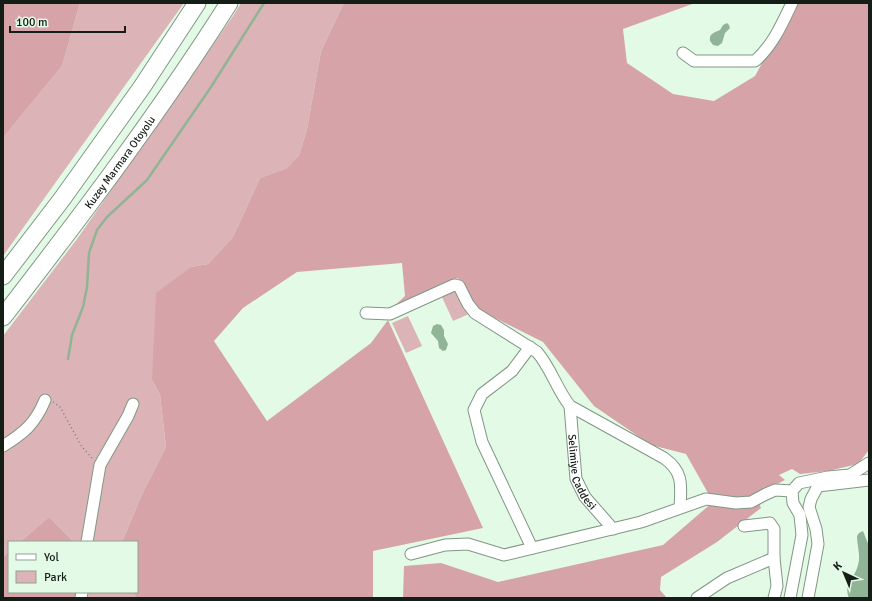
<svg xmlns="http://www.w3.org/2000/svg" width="872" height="601" font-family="Signika,sans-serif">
<rect width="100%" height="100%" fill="#e3fbe6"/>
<g fill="#dcb4b7">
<polygon points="80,3 184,3 3,256 3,138 62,66"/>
<polygon points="241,3 344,3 321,51 307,129 299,155 287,168 260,178 233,237 208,264 191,267 152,380 160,395 166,447 143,492 122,542 74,542 49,517 20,542 9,542 9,551 3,557 3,336 77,239 233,16"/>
<polygon points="456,288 469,314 453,321 441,295"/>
<polygon points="408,316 422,346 406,353 392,323"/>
<polygon points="79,592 134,592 136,598 79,598"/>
</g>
<g fill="#d6a4a8">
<polygon points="3,3 80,3 62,66 3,138"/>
<polygon points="344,3 695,3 623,29 627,63 673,94 714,101 755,76 795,3 869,3 869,450 858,464 828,471 800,474 792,469 779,475 785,480 756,495 761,508 717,542 661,577 660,590 667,598 403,598 404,566 441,563 498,582 663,545 713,502 686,454 651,445 594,406 543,342 471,306 458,278 389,311 405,296 402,263 297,272 243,308 214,341 267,421 371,343 388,320 483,528 373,551 373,598 136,598 134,592 137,592 137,542 122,542 143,492 166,447 160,395 152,380 156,293 191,267 208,264 233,237 260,178 287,168 299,155 307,129 321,51"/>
<polygon points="49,517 74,542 20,542"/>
<polygon points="9,551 9,592 79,592 79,598 3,598 3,557"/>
</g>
<g fill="#90b495">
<path d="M727,23l2,2 1,3 -5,5 -3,10 -4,3 -5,-1 -3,-4c-1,-8 4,-8 10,-11l3,-5z"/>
<polygon points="437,324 441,325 444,330 444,336 448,344 446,350 443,351 439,348 438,341 431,333 433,326"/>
<path d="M863,531l6,15v52h-20c-6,-14 6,-20 9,-33 3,-8 -1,-20 -1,-29l2,-3z"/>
</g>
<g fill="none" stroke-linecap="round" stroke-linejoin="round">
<polyline stroke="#90b495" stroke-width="2.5" points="68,359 72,335 83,307 87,287 89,253 97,230 107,217 147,180 211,87 264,3"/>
<g stroke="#819784" stroke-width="13">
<g id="minor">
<path d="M683,53l11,8h61c18,-16 27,-37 37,-58"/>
<path d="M366,313l24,1 64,-29 5,1 9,18 7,9 62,39c14,16 20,38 33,54l94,52c20,14 17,28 16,50"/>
<polyline points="530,347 512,371 482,394 474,410 482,442 532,548"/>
<path id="s1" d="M570,406l6,73 9,18 28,32"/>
<path d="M3,446c21,-13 32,-22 42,-46"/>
<polyline points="744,526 770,523 774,529 774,558 777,586 774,598"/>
<polyline points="87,542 100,465 128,416 133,404"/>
<polyline points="411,554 445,545 468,544 504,555 641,522 706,499 736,503 751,502 764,495 775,490 792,491"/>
<polyline points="81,598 82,592"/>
<polyline points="697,598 727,578 774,558"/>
<polyline points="790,598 802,535 800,515 793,503 792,491 799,483 828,477 850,475 869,463"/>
<polyline points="808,598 818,544 816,529 809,507 811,499 818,486 869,480"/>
</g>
</g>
<g stroke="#819784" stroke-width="19">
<g id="highway">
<polyline points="3,276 62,199 142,87 197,3"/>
<path id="s2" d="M3,317c79,-102 157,-205 226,-314"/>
</g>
</g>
<polyline stroke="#748477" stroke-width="1.5" stroke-dasharray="1 3" stroke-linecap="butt" points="53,402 60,407 82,447 93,459"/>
<use href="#minor" stroke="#fff" stroke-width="11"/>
<use href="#highway" stroke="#fff" stroke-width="17"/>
</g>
<g text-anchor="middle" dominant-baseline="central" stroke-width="4" stroke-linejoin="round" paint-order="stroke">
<g font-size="11" fill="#141d16" stroke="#e3fbe6">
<text stroke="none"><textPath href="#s2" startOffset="194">Kuzey Marmara Otoyolu</textPath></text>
<text stroke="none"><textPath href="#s1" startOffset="68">Selimiye Caddesi</textPath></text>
</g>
</g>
<rect width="872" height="601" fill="none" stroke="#141d16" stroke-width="8"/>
<rect x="8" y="541" width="130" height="52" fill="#e3fbe6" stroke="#90a293"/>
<rect x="16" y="554" width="20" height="6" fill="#ffffff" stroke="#90a293"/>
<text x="44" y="561" font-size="12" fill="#141d16">Yol</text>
<rect x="16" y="571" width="20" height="12" fill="#dcb4b7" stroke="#90a293"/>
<text x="44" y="581" font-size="12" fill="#141d16">Park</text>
<g transform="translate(844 573) rotate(316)" stroke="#e3fbe6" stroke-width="3" paint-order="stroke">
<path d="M0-3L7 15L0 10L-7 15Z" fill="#141d16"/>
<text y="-6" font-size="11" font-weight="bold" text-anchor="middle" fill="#141d16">K</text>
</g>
<path d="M10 26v6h115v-6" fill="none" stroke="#141d16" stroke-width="2"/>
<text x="16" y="26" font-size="12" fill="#141d16" stroke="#e3fbe6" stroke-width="3" paint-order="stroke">100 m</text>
</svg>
